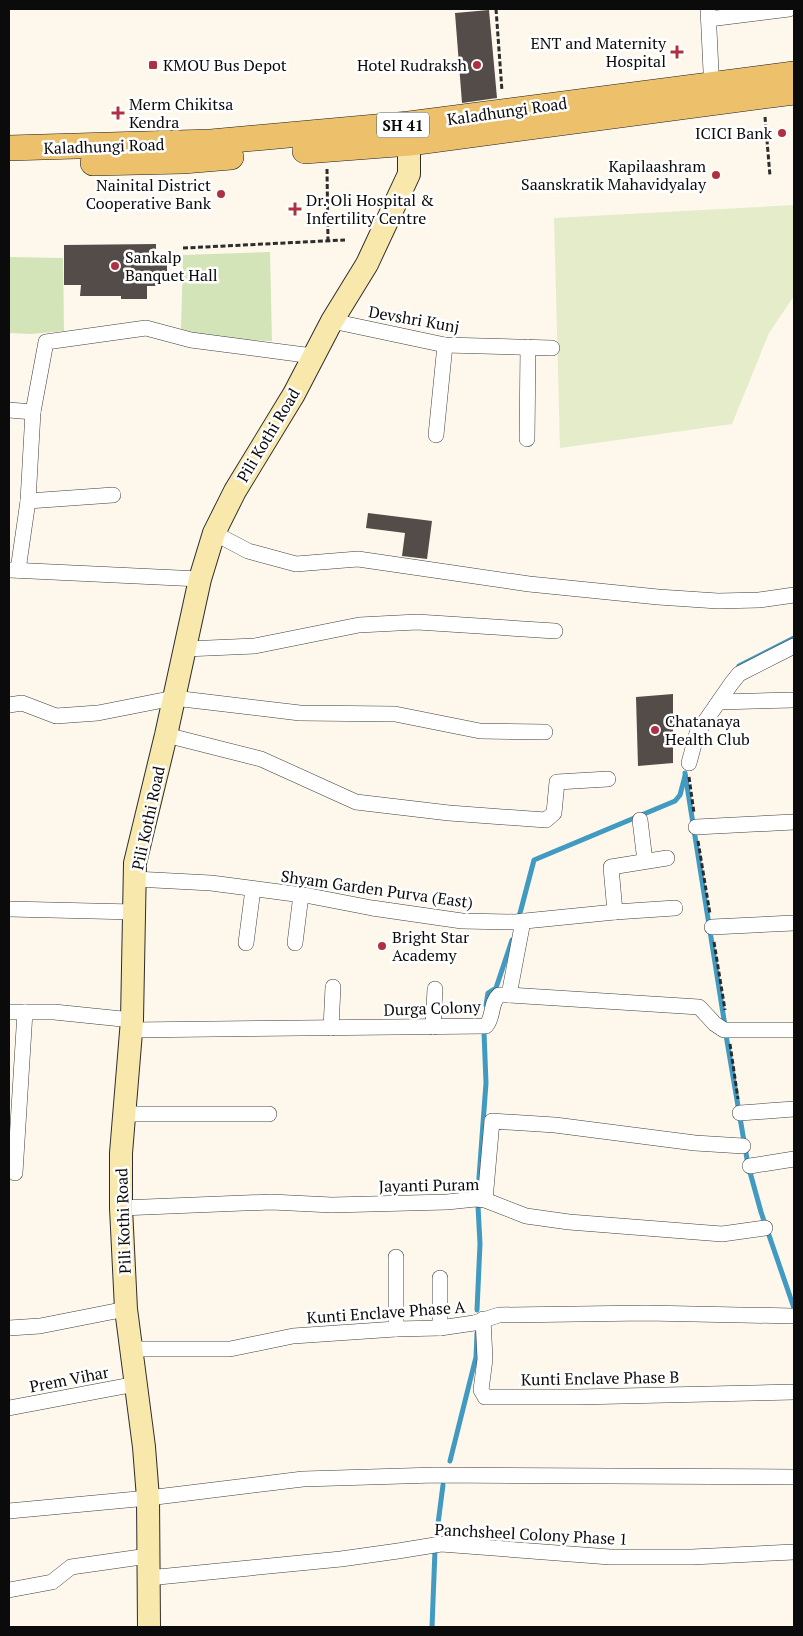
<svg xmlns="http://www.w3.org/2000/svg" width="803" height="1636" font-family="'PT Serif',serif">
<rect width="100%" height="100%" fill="#fdf8eb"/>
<g fill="#d3e4b8">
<polygon points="270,252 272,341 222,339 181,329 183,255"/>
<polygon points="9,257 63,258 64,331 31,334 9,333"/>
</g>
<polygon fill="#e4ecc9" points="794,205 794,296 769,333 732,424 560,448 554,218"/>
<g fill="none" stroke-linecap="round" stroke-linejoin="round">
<g stroke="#419ac1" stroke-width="5">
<polyline points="739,666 794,638"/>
<polyline points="685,773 725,1026"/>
<polyline points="519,917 534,860 675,801 680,795 685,776"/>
<polyline points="486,1005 488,993 496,988 512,940"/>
<polyline points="726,1035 748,1165 761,1212 794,1308"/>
<polyline points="478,1191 486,1083 484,1032"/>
<polyline points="477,1310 480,1244 478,1206"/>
<polyline points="450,1461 476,1357 477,1333"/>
<polyline points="436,1539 443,1485"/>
<polyline points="432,1627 435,1550"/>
</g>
</g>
<g fill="#534c49">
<polygon points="489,10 497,98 462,103 455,13"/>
<polygon points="156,244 156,256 167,256 167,274 156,274 156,286 147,286 147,299 121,299 121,296 80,296 81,285 64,285 64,245"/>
<polygon points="368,513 432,521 427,559 402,556 405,533 366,528"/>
<polygon points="673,694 673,763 638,766 636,697"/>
</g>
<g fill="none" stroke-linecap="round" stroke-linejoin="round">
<g stroke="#3e3e3e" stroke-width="16">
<g id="street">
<polyline points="708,9 712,92"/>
<polyline points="709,19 789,9"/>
<polyline points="332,321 445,345 552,348"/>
<polyline points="9,410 33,412"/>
<polyline points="436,435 445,345"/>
<polyline points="527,439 528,347"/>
<polyline points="28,501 113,495"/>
<polyline points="214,533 248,551 296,564 358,559 529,584 658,597 718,601 759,600 794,595"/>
<polyline points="10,570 200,579"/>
<polyline points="18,570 28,501 33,412 46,342 146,328 191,340 313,356"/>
<polyline points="185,649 255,646 359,625 417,622 555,631"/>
<polyline points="719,702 794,700"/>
<polyline points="9,705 22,703 56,716 98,713 174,698 300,713 395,714 480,731 545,732"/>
<polyline points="166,735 261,759 356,802 449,813 546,820 554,813 557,782 608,779"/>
<polyline points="689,763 697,733 731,684 739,674 794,646"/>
<polyline points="640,820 645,861"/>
<polyline points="696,827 794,822"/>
<polyline points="135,879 211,883 310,896 372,908 462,921 515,922 615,912 675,908"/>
<polyline points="9,909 134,912"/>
<polyline points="615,912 611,867 667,858"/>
<polyline points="712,927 794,923"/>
<polyline points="246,943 253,889"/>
<polyline points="295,943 301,895"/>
<polyline points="509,995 523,921"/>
<polyline points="9,1012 54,1012 132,1020"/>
<polyline points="433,1027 435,989"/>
<polyline points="331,1028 333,987"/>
<path d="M131,1030l355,-4c8,-9 4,-23 13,-31h10l190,12 16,17 9,6h70"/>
<polyline points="740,1113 794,1109"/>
<polyline points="123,1114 269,1114"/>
<polyline points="750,1166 794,1159"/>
<polyline points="15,1173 25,1012"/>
<polyline points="485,1200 492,1121 555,1125 695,1143 743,1146"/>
<polyline points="121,1208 271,1202 332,1205 447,1202 476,1199 485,1200 526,1216 569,1222 722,1234 765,1228"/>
<polyline points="396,1257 396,1329"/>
<polyline points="440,1278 440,1328"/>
<polyline points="483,1319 485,1359 481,1390 485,1397 578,1397 794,1392"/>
<polyline points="9,1328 40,1326 126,1309"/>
<polyline points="131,1349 230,1349 293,1336 396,1329 440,1328 474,1323 499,1315 646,1313 793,1316"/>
<polyline points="9,1408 136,1384"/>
<polyline points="9,1511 148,1498 303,1479 436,1475 794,1477"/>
<polyline points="148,1578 341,1559 398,1551 441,1544 610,1557 692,1557 794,1552"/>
<polyline points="9,1590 52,1582 71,1567 148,1556"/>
</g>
</g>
<g stroke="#2d2d2d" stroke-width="24">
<polyline id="secondary" points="149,1627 148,1498 144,1447 126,1309 121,1208 121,1153 132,1020 135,863 166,735 200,579 214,533 235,491 294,394 332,321 367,264 409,174 409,125"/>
</g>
<g stroke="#1c1c1c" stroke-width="26">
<g id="primary">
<polyline points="9,148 211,142 409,124 794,74"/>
<polyline points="305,151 410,143 794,92"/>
<polyline points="93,163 183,161 231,157"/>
</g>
</g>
<g stroke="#2d2d2d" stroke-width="3" stroke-dasharray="5 2.5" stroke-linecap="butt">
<polyline points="496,9 502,91"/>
<polyline points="765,117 770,176"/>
<polyline points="327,169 328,241"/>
<polyline points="183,248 345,240"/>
<polyline points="689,777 694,813"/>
<polyline points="698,841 710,914"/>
<polyline points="714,942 725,1010"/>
<polyline points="730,1044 738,1099"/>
</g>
<use href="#street" stroke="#fff" stroke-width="15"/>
<use href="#secondary" stroke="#f8e8ab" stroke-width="22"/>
<use href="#primary" stroke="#edc16c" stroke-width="25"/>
</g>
<g fill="#af3042" stroke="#fff" stroke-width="2">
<path d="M674.5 44.5h5v5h5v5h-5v5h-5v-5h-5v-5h5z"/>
<rect x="148" y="60" width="10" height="10" rx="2.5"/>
<circle cx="477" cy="65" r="5"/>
<path d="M115.5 105.5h5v5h5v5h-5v5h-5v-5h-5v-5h5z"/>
<circle cx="782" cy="133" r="5"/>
<circle cx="716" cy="175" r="5"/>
<circle cx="221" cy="194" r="5"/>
<path d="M292.5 201.5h5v5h5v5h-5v5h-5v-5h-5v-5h5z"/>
<circle cx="115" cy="266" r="5"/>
<circle cx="655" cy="730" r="5"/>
<circle cx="382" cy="946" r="5"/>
</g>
<g text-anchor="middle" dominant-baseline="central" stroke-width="5" stroke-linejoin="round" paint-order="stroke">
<rect fill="#fff" stroke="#545454" stroke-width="1" x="377" y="112.5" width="52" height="25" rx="4"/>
<g font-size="15" font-weight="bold" fill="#0b0b0b">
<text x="403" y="125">SH 41</text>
</g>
<g font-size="16" fill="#0b0b0b" stroke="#fff" text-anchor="start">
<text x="666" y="43" text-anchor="end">ENT and Maternity<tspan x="666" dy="18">Hospital</tspan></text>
<text x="163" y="65">KMOU Bus Depot</text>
<text x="467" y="65" text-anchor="end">Hotel Rudraksh</text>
<text x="129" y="104">Merm Chikitsa<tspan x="129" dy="18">Kendra</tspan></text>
<text x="772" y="133" text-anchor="end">ICICI Bank</text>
<text x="706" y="166" text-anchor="end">Kapilaashram<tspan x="706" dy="18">Saanskratik Mahavidyalay</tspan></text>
<text x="211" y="185" text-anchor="end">Nainital District<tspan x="211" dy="18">Cooperative Bank</tspan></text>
<text x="306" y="200">Dr. Oli Hospital &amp;<tspan x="306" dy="18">Infertility Centre</tspan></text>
<text x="125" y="257">Sankalp<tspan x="125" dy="18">Banquet Hall</tspan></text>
<text x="665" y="721">Chatanaya<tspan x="665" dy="18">Health Club</tspan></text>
<text x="392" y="937">Bright Star<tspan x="392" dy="18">Academy</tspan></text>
</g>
<g font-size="16" fill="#0b0b0b" stroke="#fff">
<text transform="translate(507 111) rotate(-8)">Kaladhungi Road</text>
<text transform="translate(104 146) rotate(-2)">Kaladhungi Road</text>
<text transform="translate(414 319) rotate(10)">Devshri Kunj</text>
<text transform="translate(268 435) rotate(-59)">Pili Kothi Road</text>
<text transform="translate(148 818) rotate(-78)">Pili Kothi Road</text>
<text transform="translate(377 889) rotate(8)">Shyam Garden Purva (East)</text>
<text transform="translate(432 1008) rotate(-2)">Durga Colony</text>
<text transform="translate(429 1185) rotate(-1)">Jayanti Puram</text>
<text transform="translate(123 1221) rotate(-92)">Pili Kothi Road</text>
<text transform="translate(386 1312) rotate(-4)">Kunti Enclave Phase A</text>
<text transform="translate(600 1378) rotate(-1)">Kunti Enclave Phase B</text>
<text transform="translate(69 1379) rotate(-11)">Prem Vihar</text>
<text transform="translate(531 1534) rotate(3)">Panchsheel Colony Phase 1</text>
</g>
</g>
<rect width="803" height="1636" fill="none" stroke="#0b0b0b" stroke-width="20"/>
</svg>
